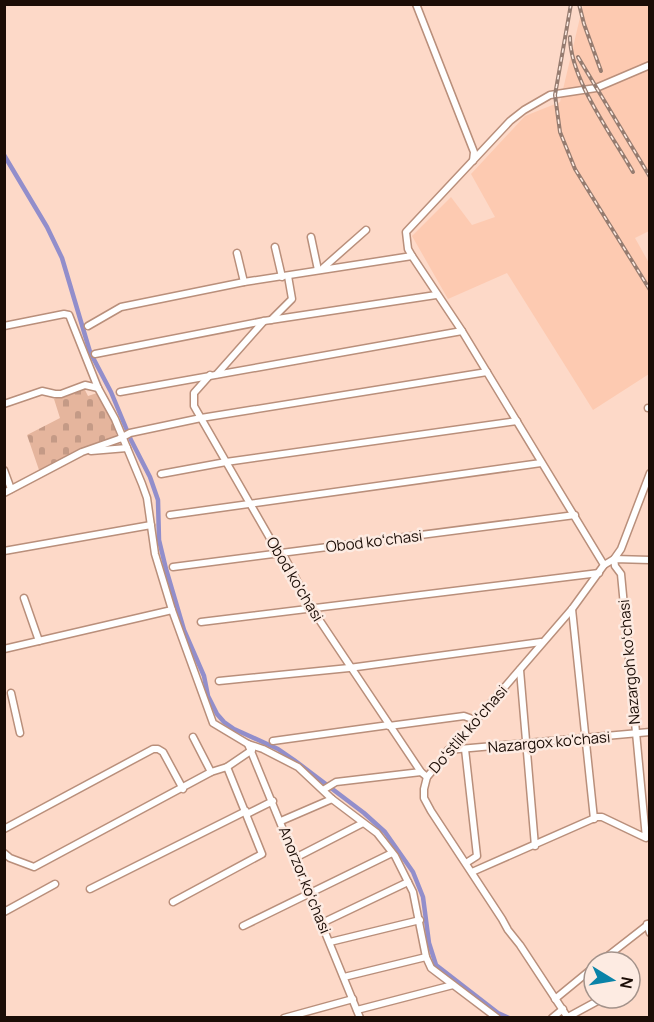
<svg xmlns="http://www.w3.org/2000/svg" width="654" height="1022" font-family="Manrope,sans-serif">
<defs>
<pattern id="cemetery-stones" width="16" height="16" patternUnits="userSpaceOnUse" patternTransform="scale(1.5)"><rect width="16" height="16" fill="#e5b59d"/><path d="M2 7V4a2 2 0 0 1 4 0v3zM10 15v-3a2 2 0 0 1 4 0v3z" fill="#c49a86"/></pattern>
</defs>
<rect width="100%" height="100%" fill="#fdd9c8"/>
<polygon fill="#fdcab1" points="583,5 649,5 649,231 635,238 649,263 649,374 593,410 507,273 448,299 412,236 451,197 472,225 495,217 471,174 525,116 560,102"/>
<polygon fill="url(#cemetery-stones)" points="83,386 88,396 97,393 114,424 117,437 83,449 39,470 27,435 60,418 54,399"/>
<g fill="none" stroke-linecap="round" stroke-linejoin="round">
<polyline stroke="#928ecb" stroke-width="4.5" points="4,155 47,227 62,258 90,352 111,392 131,440 150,477 158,500 159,540 166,569 184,630 204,676 208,696 217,714 224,722 234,729 278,749 294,760 364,813 385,832 413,872 423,897 429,943 436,965 498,1013 509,1018"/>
<g stroke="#b98f7b" stroke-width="9">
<g id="minor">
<polyline points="416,4 474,152 473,161"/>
<polyline points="311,237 318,270"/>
<polyline points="275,247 282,277"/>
<polyline points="237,253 244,282"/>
<polyline points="323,268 366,230"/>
<polyline points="271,320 292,299 288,276"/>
<polyline points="4,326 64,314 69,315 98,388 115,419 142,484 147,498 155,554 172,610 213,723 248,744 263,749 298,767 332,799 377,833 395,856 413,892 426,957 431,968 497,1018"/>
<polyline points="88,326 121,307 244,282 412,256"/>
<polyline points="95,354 264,321 436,295"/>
<polyline points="217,374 264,321"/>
<polyline points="210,375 194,393 194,406 279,554 285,558 312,609 421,772 427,777"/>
<polyline points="120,392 462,331"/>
<polyline points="4,404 42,391 55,394 61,394 85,385 98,388"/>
<polyline points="648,408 650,408"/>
<polyline points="91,451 127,448"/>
<polyline points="4,470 11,489"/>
<polyline points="161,474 226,462 517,421"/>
<polyline points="4,493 82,452 119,439 130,433 201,418 487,372"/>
<polyline points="170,515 541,463"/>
<polyline points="4,551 151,525"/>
<polyline points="604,565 614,559 650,560"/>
<polyline points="173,567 575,515"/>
<polyline points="24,598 39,641"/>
<polyline points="572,609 594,819"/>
<polyline points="201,622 599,573"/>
<polyline points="4,649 172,610"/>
<polyline points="520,670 535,846"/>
<polyline points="219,681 349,668 541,642"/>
<polyline points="11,693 20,733"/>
<polyline points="389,726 464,716 475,720"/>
<polyline points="193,737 211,772"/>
<polyline points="273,741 389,725"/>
<polyline points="248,744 360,1018"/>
<polyline points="465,749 477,856 466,863"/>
<polyline points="448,750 650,732"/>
<polyline points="323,790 336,782 421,772"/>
<polyline points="247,814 273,801"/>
<polyline points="281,821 332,799"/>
<polyline points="4,829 153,749 158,749 163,752 183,789"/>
<polyline points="4,853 10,858 34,867 211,772 227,767 252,750"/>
<polyline points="295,858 363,823"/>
<polyline points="472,872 597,817 602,817 646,838 621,574 615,566 614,559 621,549 650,473"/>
<polyline points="90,889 246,811"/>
<polyline points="173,902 262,854 227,767"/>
<polyline points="4,912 55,884"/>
<polyline points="322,923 408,882"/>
<polyline points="647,924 650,933"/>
<polyline points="243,926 392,853"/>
<polyline points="330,942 420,920"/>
<polyline points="600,962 650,923"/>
<polyline points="344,977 426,957"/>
<polyline points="555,999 594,967"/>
<polyline points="357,1010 453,985"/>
<polyline points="568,1017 603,998"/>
<polyline points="284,1018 353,999"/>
<polyline points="552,1018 563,1009"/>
<polyline points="568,1018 520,945 508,930 502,919 431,811 424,798 424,789 427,777 572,609 604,565 462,331 412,256 408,249 406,232 510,121 524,110 550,95 596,88 650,65"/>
</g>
</g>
<use href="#minor" stroke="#fff" stroke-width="6"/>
<g stroke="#967c70" stroke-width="4">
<g id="rail">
<polyline points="571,4 555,95 560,132 575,169 650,290"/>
<polyline points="579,4 584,24 601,71"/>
<path d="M570,37c0,42 42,98 63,135"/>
<polyline points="578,57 650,177"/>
</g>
</g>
<use href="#rail" stroke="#fdebe2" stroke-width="1.5" stroke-dasharray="4.5" stroke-linecap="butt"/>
</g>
<g text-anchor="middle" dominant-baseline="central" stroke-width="5" stroke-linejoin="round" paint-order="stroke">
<g font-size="15" fill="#1b0d06" stroke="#fdebe2">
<text transform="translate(374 541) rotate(-7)">Obod koʻchasi</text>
<text transform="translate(295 579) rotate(59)">Obod ko'chasi</text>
<text transform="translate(629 662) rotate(-95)">Nazargoh koʻchasi</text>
<text transform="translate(468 729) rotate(-49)">Doʻstlik koʻchasi</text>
<text transform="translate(549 742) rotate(-5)">Nazargox ko'chasi</text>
<text transform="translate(305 880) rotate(68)">Anorzor koʻchasi</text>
</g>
</g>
<rect width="654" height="1022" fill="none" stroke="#1b0d06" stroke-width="12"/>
<g transform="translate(612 980) rotate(101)"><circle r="28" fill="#fdebe2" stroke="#a3928a" stroke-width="1.5"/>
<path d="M0-4.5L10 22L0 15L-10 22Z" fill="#0a83a8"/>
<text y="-9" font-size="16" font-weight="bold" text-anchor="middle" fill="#1b0d06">N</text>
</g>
</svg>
